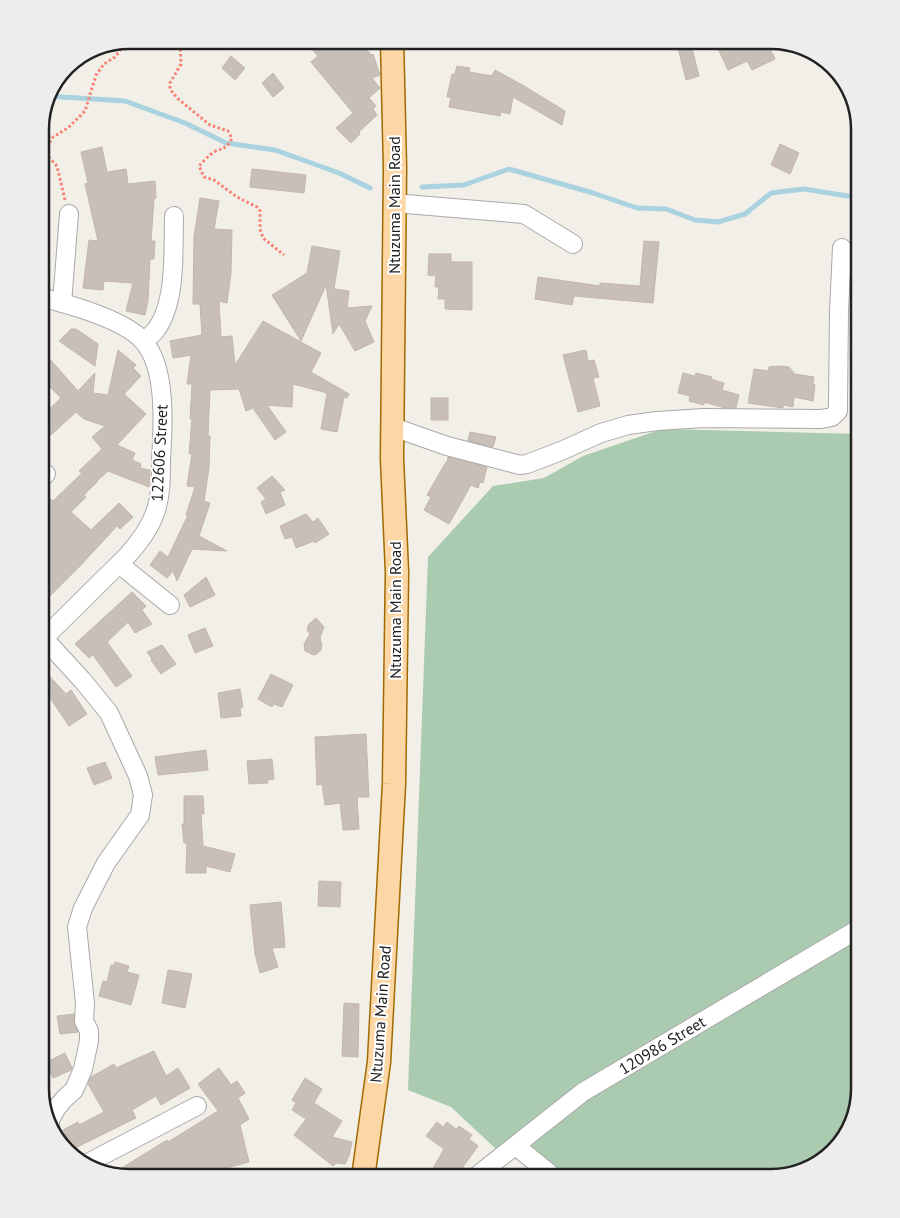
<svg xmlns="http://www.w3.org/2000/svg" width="900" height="1218" font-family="'PT Sans',sans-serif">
<rect width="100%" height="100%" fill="#f2efe9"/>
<polygon fill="#aacbaf" points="662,429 860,434 860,1089 848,1134 816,1166 771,1178 546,1178 523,1163 496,1149 451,1107 408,1090 428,557 493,486 544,478 583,456"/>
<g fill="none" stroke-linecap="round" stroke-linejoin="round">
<g stroke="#aad3df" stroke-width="5">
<polyline points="47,96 125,101 185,123 226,143 275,150 339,173 370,188"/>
<polyline points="422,187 464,185 509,169 593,193 637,208 666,209 695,220 718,222 745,214 771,193 804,189 860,198"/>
</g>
</g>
<g fill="#c7bfb8" stroke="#c4b6ab">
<polygon points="304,40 334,40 340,48 351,40 360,40 371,55 373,54 380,75 372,78 380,88 369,98 376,106 373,109 377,115 359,132 360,134 351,143 336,128 353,113 311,62 318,56"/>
<polygon points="676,40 690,40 699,76 686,80"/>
<polygon points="714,40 766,40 775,59 752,70 747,61 728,70"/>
<polygon points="231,56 245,68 235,80 222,68"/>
<polygon points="457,66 470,68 469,72 492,76 495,70 524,86 565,111 562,125 513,97 510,114 501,112 500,116 449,107 451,97 447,97 452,74 455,74"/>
<polygon points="273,73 284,88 273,97 262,83"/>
<polygon points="780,144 799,153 790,174 771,165"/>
<polygon points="102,147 107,172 126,169 128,184 155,181 156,198 154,199 151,241 155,241 154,259 150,259 148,301 145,315 126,311 133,283 104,281 103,290 83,288 89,240 98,241 85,184 88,183 81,152"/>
<polygon points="252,169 306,175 304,193 250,187"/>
<polygon points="200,198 219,201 214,229 232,230 231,273 227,303 219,301 221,337 232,336 235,365 263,321 321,353 311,372 349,394 347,398 344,397 337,432 321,429 327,393 293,384 292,407 267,405 286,432 275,440 253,408 246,411 239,389 210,390 208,436 210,436 209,468 204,501 210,503 199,536 227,551 192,549 177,581 173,571 167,578 150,565 160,551 168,557 188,515 186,515 195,487 187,486 192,454 189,454 192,419 190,419 192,384 187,384 191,355 173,358 170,341 202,335 200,304 193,304 194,237"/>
<polygon points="644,241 659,242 653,303 574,296 572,305 535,299 538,277 600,286 600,283 640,286"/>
<polygon points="312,246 340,251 334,289 349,291 347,308 372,306 365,321 374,342 355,351 339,324 333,334 326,285 301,341 272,295 307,273"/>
<polygon points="429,254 451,254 451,262 472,262 472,310 445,309 445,299 438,299 439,287 435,287 436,276 428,275"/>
<polygon points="71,329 76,329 98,344 95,366 59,341"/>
<polygon points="40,348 78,391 95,373 93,393 108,395 118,350 136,365 133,368 141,376 124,394 146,414 117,445 135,453 132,460 141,464 140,468 150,470 149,487 108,471 98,480 97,480 98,481 84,495 86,497 71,512 91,530 119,503 133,517 120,529 117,526 80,566 40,606 40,489 53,501 82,473 79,471 102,449 92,437 105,426 84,419 76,412 51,435 40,423 40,418 61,398 40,377"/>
<polygon points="586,350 588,361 594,360 599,377 593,378 600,406 578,412 563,355"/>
<polygon points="779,366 789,367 795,374 814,377 813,384 815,385 813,401 794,397 793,407 783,405 783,408 748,403 754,369 768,371 769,367"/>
<polygon points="683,373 695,376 696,373 712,377 711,379 724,383 722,390 739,395 736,408 725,408 704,402 704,405 689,401 690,396 678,393"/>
<rect x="431" y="398" width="17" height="22"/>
<polygon points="470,432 496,437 493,447 468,441"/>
<polygon points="448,457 487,467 483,483 480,482 478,488 471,485 449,524 424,510 431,497 427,495 446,462 447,463"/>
<polygon points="272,476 285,490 280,492 285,505 266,514 261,502 266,499 257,488"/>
<polygon points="306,514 313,522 318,518 329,534 315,543 314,541 296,548 292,537 285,539 280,526"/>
<polygon points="206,577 215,595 190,607 184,595"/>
<polygon points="132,592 146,606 142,610 152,624 135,633 128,622 107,642 132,676 116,687 93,655 89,658 75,644"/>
<polygon points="316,618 324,627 320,638 322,645 321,650 318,653 314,655 305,651 304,644 310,634 307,630 309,624"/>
<polygon points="205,628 213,646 195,653 188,635"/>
<polygon points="162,645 176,664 161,674 151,660 152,659 147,652"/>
<polygon points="40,666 66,694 71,690 87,714 69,726 46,692 40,697"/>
<polygon points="271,674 293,685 282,707 274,704 272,707 258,699"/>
<polygon points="240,689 243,707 240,708 241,716 221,718 218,693"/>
<polygon points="366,734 369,797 357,797 359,829 343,830 340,803 325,805 322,784 317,785 315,737"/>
<polygon points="206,750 208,770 158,775 155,757"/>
<polygon points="272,759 274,779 267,780 268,783 249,784 247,761"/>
<polygon points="105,762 112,778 94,785 87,768"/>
<polygon points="184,796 203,796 204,814 201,814 203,846 235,854 230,872 206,866 206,873 186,873 187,843 184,843 182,824 184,824"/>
<polygon points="319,881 341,882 340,907 318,906"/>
<polygon points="281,902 285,947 272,948 278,967 260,973 255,954 250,905"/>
<polygon points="115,962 129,966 127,972 139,975 131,1005 99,996 103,981 107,982 111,965 114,965"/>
<polygon points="168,970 192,974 185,1008 162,1003"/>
<polygon points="344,1003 359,1004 358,1057 342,1056"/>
<polygon points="74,1014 74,1025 78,1032 60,1034 57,1016"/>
<polygon points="154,1051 166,1076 178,1068 190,1088 161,1105 156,1096 132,1110 136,1118 73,1149 63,1130 78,1122 79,1125 104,1112 88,1084 91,1077 114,1064 116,1068"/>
<polygon points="65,1053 72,1068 71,1070 53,1078 45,1063"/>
<polygon points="219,1068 231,1085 237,1081 245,1093 238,1098 249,1119 240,1125 249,1162 219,1170 206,1178 123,1178 112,1174 167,1140 168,1142 218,1111 198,1084"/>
<polygon points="305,1078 322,1089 314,1103 342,1121 332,1137 352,1142 349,1156 345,1164 336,1163 333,1166 294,1135 306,1119 292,1110 296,1103 292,1100"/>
<polygon points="437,1122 443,1127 447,1122 456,1129 459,1126 472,1135 469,1139 478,1146 455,1178 445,1178 432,1170 444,1149 426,1136"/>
</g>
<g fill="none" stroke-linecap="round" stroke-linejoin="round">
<g stroke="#a9a9a9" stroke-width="20">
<g id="minor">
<polyline points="394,203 524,214 573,244"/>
<path d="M40,297c28,7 86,23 104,45 23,27 19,85 17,118 0,18 0,37 -6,53 -6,17 -17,31 -29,44l-82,81"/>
<polyline points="62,303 69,214"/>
<path d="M143,340c4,-2 9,-5 12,-9 22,-27 18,-82 19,-115"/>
<polyline points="393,427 447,446 520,465 527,464 561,451 601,433 628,425 657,421 704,418 821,419 832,417 838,411 838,404 839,311 842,248"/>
<polyline points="40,479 46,474"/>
<polyline points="119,564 170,605"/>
<polyline points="40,634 83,681 109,713 138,776 143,795 140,815 106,863 83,908 77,927 85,1003 84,1021 89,1031 89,1041 83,1069 74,1090 64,1099 56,1109 50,1120 50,1125"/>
<polyline points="516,1146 555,1178"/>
<polyline points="84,1165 197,1106"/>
<polyline points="474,1178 583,1092 860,928"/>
</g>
</g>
<g stroke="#a06b00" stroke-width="25">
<polyline id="major" points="363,1178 379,1062 394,784 397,572 392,459 395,168 392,40"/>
</g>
<g stroke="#fa8072" stroke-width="3" stroke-dasharray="2.5 2.5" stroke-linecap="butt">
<path d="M177,40l3,4 1,20 -11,19v6l7,9 33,27 18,6 4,7c-4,10 -10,10 -18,14 -5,3 -11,10 -15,14l5,11 10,3 23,17 20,10 3,4v18l3,9 21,17"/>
<polyline points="65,200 57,166 44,152 53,137 68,128 85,111 96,75 104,64 115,57 128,40"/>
</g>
<use href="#minor" stroke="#fff" stroke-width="18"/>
<use href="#major" stroke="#fcd6a4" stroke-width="22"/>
</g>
<g text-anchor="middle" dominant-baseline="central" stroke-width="4" stroke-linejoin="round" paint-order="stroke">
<g font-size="16" fill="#222" stroke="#fff">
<text transform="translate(394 205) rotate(-90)">Ntuzuma Main Road</text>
<text transform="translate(159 453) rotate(-87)">122606 Street</text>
<text transform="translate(395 610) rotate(-90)">Ntuzuma Main Road</text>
<text transform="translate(380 1014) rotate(-86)">Ntuzuma Main Road</text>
<text transform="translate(662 1045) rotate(-31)">120986 Street</text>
</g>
</g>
<path d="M0 0H900V1218H0ZM129 49H771A80 80 0 0 1 851 129V1089A80 80 0 0 1 771 1169H129A80 80 0 0 1 49 1089V129A80 80 0 0 1 129 49Z" fill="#ededed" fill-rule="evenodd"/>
<path fill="none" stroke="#222" stroke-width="2.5" d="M129 49H771A80 80 0 0 1 851 129V1089A80 80 0 0 1 771 1169H129A80 80 0 0 1 49 1089V129A80 80 0 0 1 129 49Z"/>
</svg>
